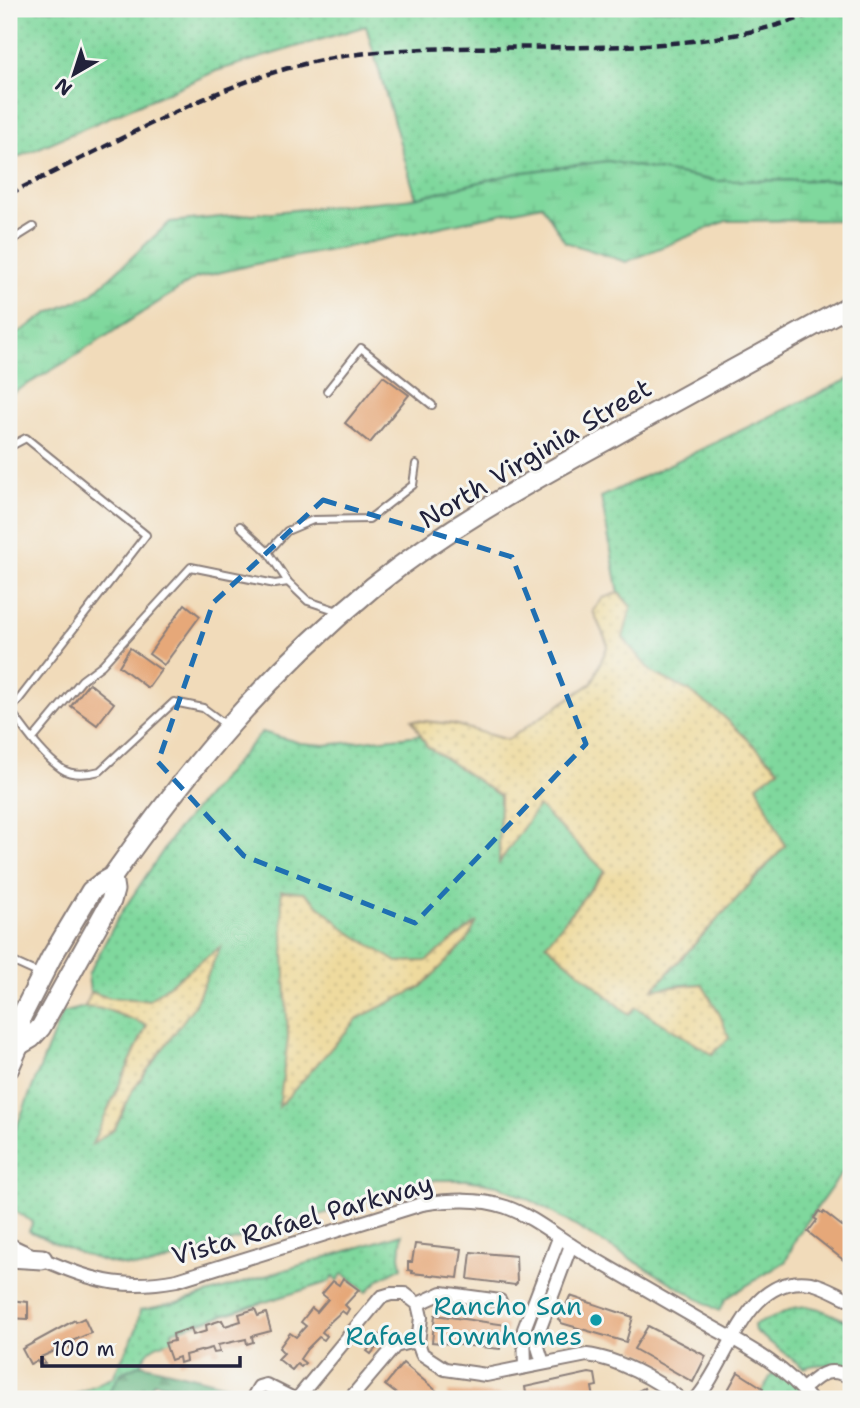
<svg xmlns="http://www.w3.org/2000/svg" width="860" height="1408" font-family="'Shantell Sans',sans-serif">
<defs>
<pattern id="grass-dots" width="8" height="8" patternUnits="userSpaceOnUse" patternTransform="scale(1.75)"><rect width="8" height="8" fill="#7fd89d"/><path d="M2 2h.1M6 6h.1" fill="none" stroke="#6db988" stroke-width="1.8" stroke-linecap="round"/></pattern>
<pattern id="forest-firs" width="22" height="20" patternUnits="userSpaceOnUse" patternTransform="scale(1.75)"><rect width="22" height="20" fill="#67b884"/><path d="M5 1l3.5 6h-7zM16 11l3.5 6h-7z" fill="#54956d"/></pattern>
<pattern id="wetland-marsh" width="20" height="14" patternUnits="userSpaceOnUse" patternTransform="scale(1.75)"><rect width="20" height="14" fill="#7fd89d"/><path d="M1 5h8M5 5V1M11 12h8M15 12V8" fill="none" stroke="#6db988"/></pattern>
<pattern id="sand-dots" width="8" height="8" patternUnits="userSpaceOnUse" patternTransform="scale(1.75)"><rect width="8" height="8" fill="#eeda9e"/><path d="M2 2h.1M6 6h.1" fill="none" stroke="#ccbb89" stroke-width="1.8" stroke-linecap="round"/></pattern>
</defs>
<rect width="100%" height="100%" fill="#f6f6f2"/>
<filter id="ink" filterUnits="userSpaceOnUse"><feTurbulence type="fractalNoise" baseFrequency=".0143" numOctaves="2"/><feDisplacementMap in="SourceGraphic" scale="14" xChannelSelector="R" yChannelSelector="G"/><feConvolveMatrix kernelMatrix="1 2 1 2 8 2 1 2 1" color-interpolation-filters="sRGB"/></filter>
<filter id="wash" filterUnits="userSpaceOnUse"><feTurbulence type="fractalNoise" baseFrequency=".00686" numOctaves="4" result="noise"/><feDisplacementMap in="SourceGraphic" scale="28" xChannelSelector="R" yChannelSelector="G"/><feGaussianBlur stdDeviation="1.57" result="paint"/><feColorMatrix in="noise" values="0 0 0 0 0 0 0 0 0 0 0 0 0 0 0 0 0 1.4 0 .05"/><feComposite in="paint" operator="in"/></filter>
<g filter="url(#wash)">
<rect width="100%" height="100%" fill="#f1dbba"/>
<g fill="url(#grass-dots)" stroke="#507d6c" stroke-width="2">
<polygon points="9,9 851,9 851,180 716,181 608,161 517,173 416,198 366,26 216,71 9,161"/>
<path d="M851,378v782l-54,76 -11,25 -59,37 -8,13 -183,-108 -38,-18 -32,-5h-31l-289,87c-42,0 -79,-19 -117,-36l4,-9 -24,-14v-62l53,-133 23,-6 20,2 42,16 -54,118 22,-15 17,-37 25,-34 62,-109 -70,52 -39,-2 -20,-6 -2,-17 30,-57 58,-87 86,-99 38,11 25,2 96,-10 6,11 73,50 -1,66 39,-57 67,66 -58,73 82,70 6,-7 77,47 -10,-70 -21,1 -29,5 133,-144 -96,-155 -38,-19 -29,-34 9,-31 -12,-14 -18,-96z"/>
<path d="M402,1234l-2,22 2,11 -21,11 -15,14 -23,-19 -6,8 -4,-4 -4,5 -157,49 2,10c-17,3 -26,6 -33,23l-20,9 -16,26h-40l48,-22 24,-49 3,-18 37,-7z"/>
<path d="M806,1306l14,3 31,14v46c-16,-4 -31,-7 -47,-1l-49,-37 -1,-6 40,-17z"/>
<polygon points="777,1366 810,1399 757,1399"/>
</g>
<polygon fill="url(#forest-firs)" stroke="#446d60" stroke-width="2" points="141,1364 231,1386 228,1396 154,1382 144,1399 105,1399 121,1373"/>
<polygon fill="url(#wetland-marsh)" stroke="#507d6c" stroke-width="2" points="608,161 716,181 851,180 851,220 726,221 626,262 565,242 542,205 347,247 256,264 196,278 69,360 9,395 9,339 49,313 91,295 170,222 415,198 517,173"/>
<g fill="url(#sand-dots)" stroke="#887e6c" stroke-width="2">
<polygon points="619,593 631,607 623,638 651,672 689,691 723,716 779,769 757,785 785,846 653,989 702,984 720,1015 729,1038 712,1054 636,1007 629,1014 546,944 605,871 538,806 499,863 500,796 427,746 412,720 453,724 507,740 592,683 608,645 593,611 603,598"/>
<polygon points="281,891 304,892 346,930 397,962 426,961 477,922 466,942 421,987 358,1018 279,1107 288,1038"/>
<polygon points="220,947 194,1006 132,1091 115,1128 92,1144 147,1025 105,1009 85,1007 90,992 110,998 149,1000"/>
</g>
<g id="blocks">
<g fill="#e6a879">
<polygon points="383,376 409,395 370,443 345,423"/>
<polygon points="185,604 200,616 164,665 149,654"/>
<polygon points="130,648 161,670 148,688 119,666"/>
<polygon points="89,683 114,703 97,725 71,706"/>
<polygon points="819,1211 823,1214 824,1212 851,1233 851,1266 808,1232 817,1220 814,1218"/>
<polygon points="415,1244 462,1249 458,1278 412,1273 412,1271 408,1270 408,1262 412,1262"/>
<polygon points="471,1252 516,1256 517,1283 515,1285 468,1279"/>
<polygon points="343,1278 359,1290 345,1305 349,1309 346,1314 342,1311 329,1323 322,1332 327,1336 324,1340 319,1337 307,1349 300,1359 305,1363 301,1367 297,1364 292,1370 278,1359 284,1353 279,1348 290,1333 296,1337 306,1326 301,1322 312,1308 317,1312 328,1299 322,1294 333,1281 339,1285"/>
<polygon points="570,1296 633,1317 626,1342 561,1323 561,1321 558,1319 560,1312 563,1312"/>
<polygon points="9,1300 28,1302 28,1319 9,1318"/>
<polygon points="255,1309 258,1316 266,1313 271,1331 252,1336 253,1342 247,1344 246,1339 218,1345 220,1352 214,1353 212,1348 185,1355 186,1361 180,1363 179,1357 171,1360 165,1343 174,1341 173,1334 191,1328 193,1335 207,1331 206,1325 222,1320 225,1326 241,1321 239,1314"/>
<polygon points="435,1315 507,1325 506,1333 502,1332 500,1349 432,1342"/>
<polygon points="84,1318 91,1333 72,1341 76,1348 71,1350 68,1345 41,1357 45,1363 40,1365 37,1361 30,1364 22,1349 75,1320 76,1322"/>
<polygon points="648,1326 706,1356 693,1382 634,1349"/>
<polygon points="384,1330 388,1333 371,1354 367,1351"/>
<polygon points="403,1363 438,1392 432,1399 403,1399 385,1385"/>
<polygon points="738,1372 763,1388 757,1399 723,1399"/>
<polygon points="589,1373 595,1374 597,1386 592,1387 594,1399 527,1399 525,1387"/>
<polygon points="644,1388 649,1399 623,1399"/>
<polygon points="448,1392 515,1395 515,1399 448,1399"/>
</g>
</g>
</g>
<g filter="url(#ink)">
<use href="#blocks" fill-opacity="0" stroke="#8a7e7a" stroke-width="2"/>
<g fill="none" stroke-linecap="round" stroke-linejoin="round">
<g stroke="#8a7e7a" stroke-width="10">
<g id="lane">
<polyline points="9,242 33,227"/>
<polyline points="327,391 361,348 432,405"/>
<polyline points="9,447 26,438 146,535 10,711"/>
<polyline points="240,526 268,552"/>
<polyline points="338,611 308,601 288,582 268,552 287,531 313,520 369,519 413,485 416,464"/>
<path d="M9,709c16,20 31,45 53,60 10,7 27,5 38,2l74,-69 29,6 23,17"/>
<polyline points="33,739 82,680 102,665 191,567 275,584 288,582"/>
<polyline points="9,960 40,974"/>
</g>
</g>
<g stroke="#8a7e7a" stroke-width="16">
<g id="street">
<path d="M9,1244c14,8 30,14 45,20 45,19 75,25 123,16l245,-76c28,-4 56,-6 84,3 28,10 52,31 78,46 40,23 79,46 119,69 38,22 80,41 107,77"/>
<polyline points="418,1304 442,1293 500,1301"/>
<polyline points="543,1363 538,1347 537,1336 571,1245"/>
<polyline points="525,1367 524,1329 559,1238"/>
<path d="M803,1389c18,-15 24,-23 48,-12"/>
<polyline points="252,1399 259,1387 266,1385 294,1399"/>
<path d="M297,1399l84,-102 10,-3h14l13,10 3,13 -3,26 4,11 23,15 41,6 101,-20c28,3 71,25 93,44"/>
<polyline points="350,1399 395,1346 410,1342 418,1343"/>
<path d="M696,1399c34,-37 49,-126 115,-116 15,3 27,12 40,17"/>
</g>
</g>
<g stroke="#8a7e7a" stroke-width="23">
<g id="primary">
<polyline points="19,1045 31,1038 41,1027 111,901 114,890 112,877"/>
<path d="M9,1068l10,-23 2,-28 30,-59 40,-67 12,-9 9,-5c79,-112 155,-203 261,-290 71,-57 149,-101 228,-144 83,-47 167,-92 250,-138"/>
<polyline points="9,1257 42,1259"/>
</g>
</g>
<use href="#lane" stroke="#fff" stroke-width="6"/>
<use href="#street" stroke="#fff" stroke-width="12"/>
<use href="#primary" stroke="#fff" stroke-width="19"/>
<path stroke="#22223b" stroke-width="4.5" stroke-dasharray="10 5" stroke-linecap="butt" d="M9,194c39,-19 79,-39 119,-59 72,-36 142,-69 223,-80 153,-20 329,14 473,-46"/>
</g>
</g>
<path fill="none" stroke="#1f6fb2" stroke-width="5" stroke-dasharray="14 9" stroke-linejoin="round" d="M323,500l189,57 74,187 -171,179 -171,-67 -86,-94 55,-159z"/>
<circle fill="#0f9aa8" stroke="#f6f6f2" stroke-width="2.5" cx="596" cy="1320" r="7"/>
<g text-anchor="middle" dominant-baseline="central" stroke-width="6" stroke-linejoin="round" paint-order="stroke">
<g font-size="26" fill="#22223b" stroke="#f6f6f2">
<text transform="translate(535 453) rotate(-31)">North Virginia Street</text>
<text transform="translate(302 1219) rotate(-16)">Vista Rafael Parkway</text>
</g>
<g font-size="26" fill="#0d838f" stroke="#f6f6f2" text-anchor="end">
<text x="582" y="1305">Rancho San<tspan x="582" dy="30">Rafael Townhomes</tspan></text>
</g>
</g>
<rect width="860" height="1408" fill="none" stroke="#f6f6f2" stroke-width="35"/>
<g transform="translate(74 74) rotate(219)" stroke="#f6f6f2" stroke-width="5" paint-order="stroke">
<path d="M0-5L12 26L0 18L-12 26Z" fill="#22223b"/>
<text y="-10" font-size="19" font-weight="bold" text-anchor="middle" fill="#22223b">N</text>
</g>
<path d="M42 1356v10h198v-10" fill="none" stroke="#22223b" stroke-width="3.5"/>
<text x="52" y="1356" font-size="21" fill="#22223b" stroke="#f6f6f2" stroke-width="5" paint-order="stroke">100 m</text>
</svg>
